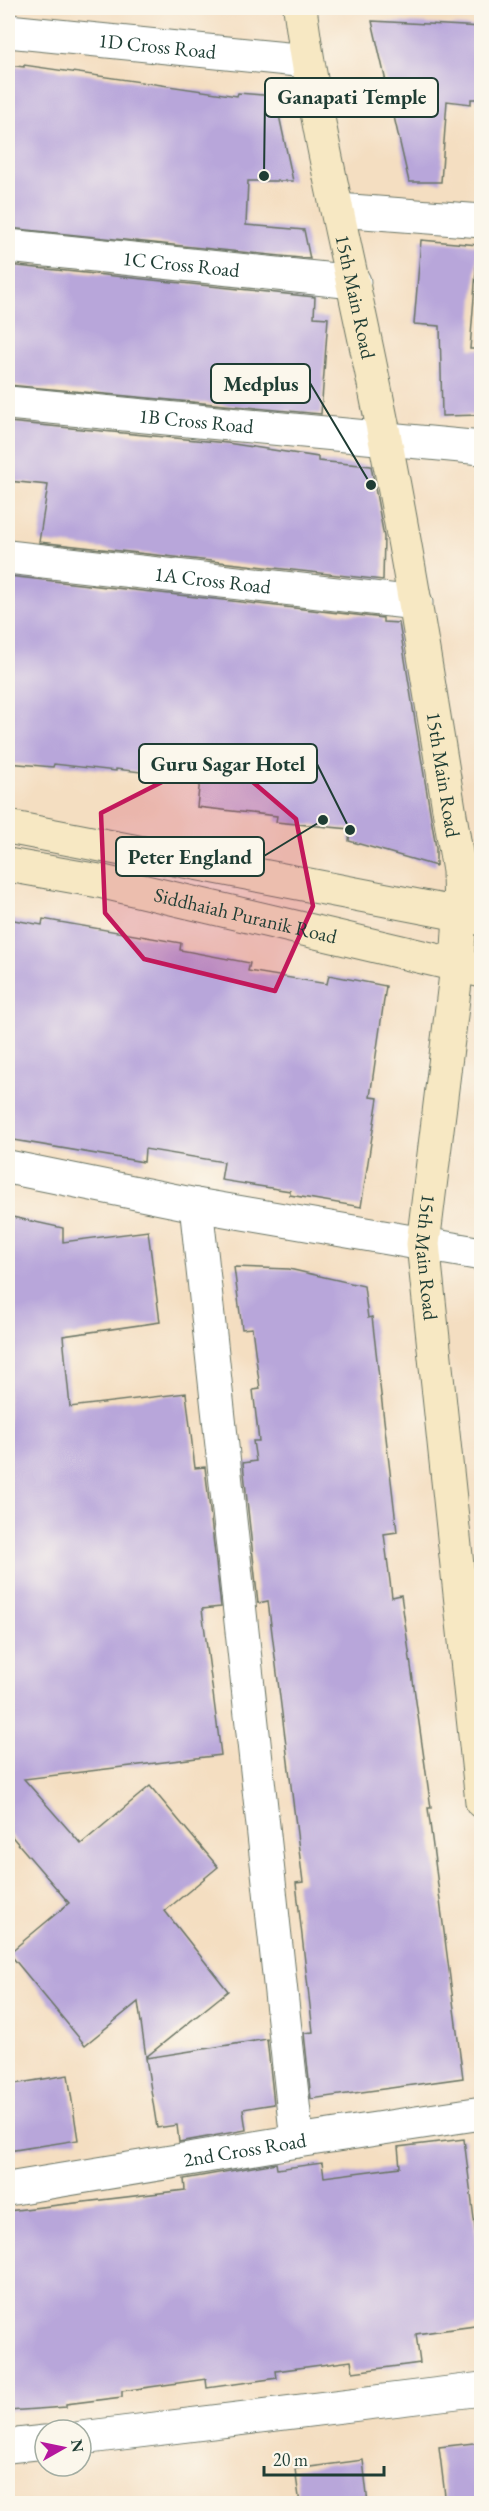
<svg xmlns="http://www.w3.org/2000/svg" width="489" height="2511" font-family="'EB Garamond',serif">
<rect width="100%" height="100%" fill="#fbf7ec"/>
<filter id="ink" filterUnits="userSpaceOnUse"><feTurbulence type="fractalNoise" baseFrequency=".0167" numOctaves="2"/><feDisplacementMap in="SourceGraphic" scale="12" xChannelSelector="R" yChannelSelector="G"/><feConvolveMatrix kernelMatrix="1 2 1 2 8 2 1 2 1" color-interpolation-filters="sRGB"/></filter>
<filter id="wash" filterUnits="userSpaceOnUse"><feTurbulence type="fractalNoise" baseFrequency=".008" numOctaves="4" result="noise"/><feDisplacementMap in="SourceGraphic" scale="24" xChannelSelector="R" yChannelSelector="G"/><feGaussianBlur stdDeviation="1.35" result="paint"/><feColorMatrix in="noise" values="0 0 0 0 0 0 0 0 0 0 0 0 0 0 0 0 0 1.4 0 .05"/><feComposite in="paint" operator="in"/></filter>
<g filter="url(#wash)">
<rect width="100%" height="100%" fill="#f4dec1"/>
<g id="blocks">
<g fill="#b8a6da">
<polygon points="372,21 482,27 482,99 471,99 471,104 447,101 441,182 409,182"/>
<polygon points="8,65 24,67 24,65 237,96 238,93 275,96 293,181 248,181 246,225 304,230 310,259 8,228"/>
<polygon points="421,240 478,245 470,349 482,349 482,415 442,416 440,326 414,324"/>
<polygon points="8,265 315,297 314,317 328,318 321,414 8,385"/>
<polygon points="8,422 227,443 318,457 318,461 371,466 384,537 383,580 39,542 48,485 8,481"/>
<polygon points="8,576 383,618 383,622 399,623 436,848 436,866 349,841 350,829 276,822 277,816 197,807 200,779 116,769 116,771 54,764 53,767 8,763"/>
<polygon points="8,919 42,925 43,919 181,943 180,950 250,963 248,971 327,984 329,975 386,986 370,1097 378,1098 361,1207 290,1195 290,1191 221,1180 224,1162 145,1149 144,1162 8,1139"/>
<polygon points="8,1216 63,1228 63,1242 148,1231 160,1322 63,1336 70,1407 186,1393 195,1468 205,1467 221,1607 202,1609 221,1755 24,1779 81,1844 150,1786 218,1867 165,1911 228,1991 146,2057 138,2002 85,2045 9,1953 69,1903 8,1832"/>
<polygon points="234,1267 289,1269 364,1286 368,1318 372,1317 397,1532 384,1534 392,1597 401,1595 431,1808 428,1808 463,2078 311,2099 304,2033 313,2032 296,1883 303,1882 268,1601 258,1603 243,1463 256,1461 253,1441 259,1441 253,1390 260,1389 252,1328 242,1329"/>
<polygon points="267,2039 274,2104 243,2109 246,2130 179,2142 177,2125 157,2128 146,2058"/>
<polygon points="68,2075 78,2140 8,2151 8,2085"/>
<polygon points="464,2139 477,2243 482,2242 482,2325 416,2334 420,2363 353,2372 351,2361 276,2371 277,2378 207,2388 206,2379 122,2391 122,2397 66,2404 66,2407 8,2411 8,2211 185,2190 184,2179 276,2163 277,2169 322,2163 324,2177 400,2167 398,2147"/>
<polygon points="482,2442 482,2504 446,2504 439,2447"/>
<polygon points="363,2460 368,2504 300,2504 295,2469"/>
</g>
</g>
</g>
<g filter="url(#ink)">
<use href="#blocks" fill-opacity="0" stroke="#6a7565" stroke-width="1.5"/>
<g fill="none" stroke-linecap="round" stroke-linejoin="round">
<g stroke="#6a7565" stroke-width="35">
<g id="street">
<path id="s1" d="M8,31l299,30"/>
<polyline points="338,210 482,221"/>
<path id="s2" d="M8,246l346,36"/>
<path id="s3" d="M8,403l474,45"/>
<path id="s4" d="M8,557l408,46"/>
<polyline points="8,1167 196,1205 482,1254"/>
<polyline points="196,1205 297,2141"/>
<path id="s5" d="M8,2189l289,-48 185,-28"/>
<polyline points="81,2438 482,2389"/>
<polyline points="8,2446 45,2442"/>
</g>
</g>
<g stroke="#6a7565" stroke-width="35">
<g id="secondary">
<path id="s6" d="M300,8c17,128 50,254 75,381 33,160 58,321 84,482l1,43 -3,52 -34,278 59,558"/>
<polyline points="8,827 480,918"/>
<path id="s7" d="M8,865l91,16 383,90"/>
</g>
</g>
<use href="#street" stroke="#fff" stroke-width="33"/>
<use href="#secondary" stroke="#f7e8c3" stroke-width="33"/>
</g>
</g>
<path fill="#c2185b" fill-opacity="0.2" stroke="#c2185b" stroke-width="4.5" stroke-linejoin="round" d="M219,753l77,66 17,87 -38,85 -131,-32 -39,-46 -4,-100z"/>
<g text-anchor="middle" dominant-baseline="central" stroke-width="5" stroke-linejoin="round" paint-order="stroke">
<g font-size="20" fill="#1f3d34" stroke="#fbf7ec">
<text stroke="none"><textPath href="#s1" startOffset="150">1D Cross Road</textPath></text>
<text stroke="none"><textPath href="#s2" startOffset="174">1C Cross Road</textPath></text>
<text stroke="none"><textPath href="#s6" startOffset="294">15th Main Road</textPath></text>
<text stroke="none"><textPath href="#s3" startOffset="189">1B Cross Road</textPath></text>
<text stroke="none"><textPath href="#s4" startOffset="206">1A Cross Road</textPath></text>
<text stroke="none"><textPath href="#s6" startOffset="780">15th Main Road</textPath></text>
<text stroke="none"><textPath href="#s7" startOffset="243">Siddhaiah Puranik Road</textPath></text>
<text stroke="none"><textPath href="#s6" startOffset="1266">15th Main Road</textPath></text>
<text stroke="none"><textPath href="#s5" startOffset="240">2nd Cross Road</textPath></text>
</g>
</g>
<path fill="none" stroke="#1f3d34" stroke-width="2" d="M264 176L265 97M371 485L310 383M350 830L317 764M323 820L264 856"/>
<g fill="#1f3d34" stroke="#fbf7ec" stroke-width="2">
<circle cx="264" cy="176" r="6"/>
<circle cx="371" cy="485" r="6"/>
<circle cx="350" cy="830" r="6"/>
<circle cx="323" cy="820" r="6"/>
</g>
<g fill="#fbf7ec" stroke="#1f3d34" stroke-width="2">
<rect x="265" y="78" width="173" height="39" rx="6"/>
<rect x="211" y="364" width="99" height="39" rx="6"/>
<rect x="139" y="744" width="178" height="39" rx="6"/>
<rect x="116" y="837" width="148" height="39" rx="6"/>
</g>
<g font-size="21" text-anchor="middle" font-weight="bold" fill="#1f3d34">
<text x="352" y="104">Ganapati Temple</text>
<text x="261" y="391">Medplus</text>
<text x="228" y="771">Guru Sagar Hotel</text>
<text x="190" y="864">Peter England</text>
</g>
<rect width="489" height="2511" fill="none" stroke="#fbf7ec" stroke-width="30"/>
<g transform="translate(63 2448) rotate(81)"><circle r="28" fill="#fbf7ec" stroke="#a3ada2" stroke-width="1.5"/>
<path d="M0-4.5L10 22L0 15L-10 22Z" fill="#b5179e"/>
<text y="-9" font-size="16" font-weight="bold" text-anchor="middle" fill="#1f3d34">N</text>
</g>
<path d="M264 2466v9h120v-9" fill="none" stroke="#1f3d34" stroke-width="3"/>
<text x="273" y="2466" font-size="18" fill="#1f3d34" stroke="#fbf7ec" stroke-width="4.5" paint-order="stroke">20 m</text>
</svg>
